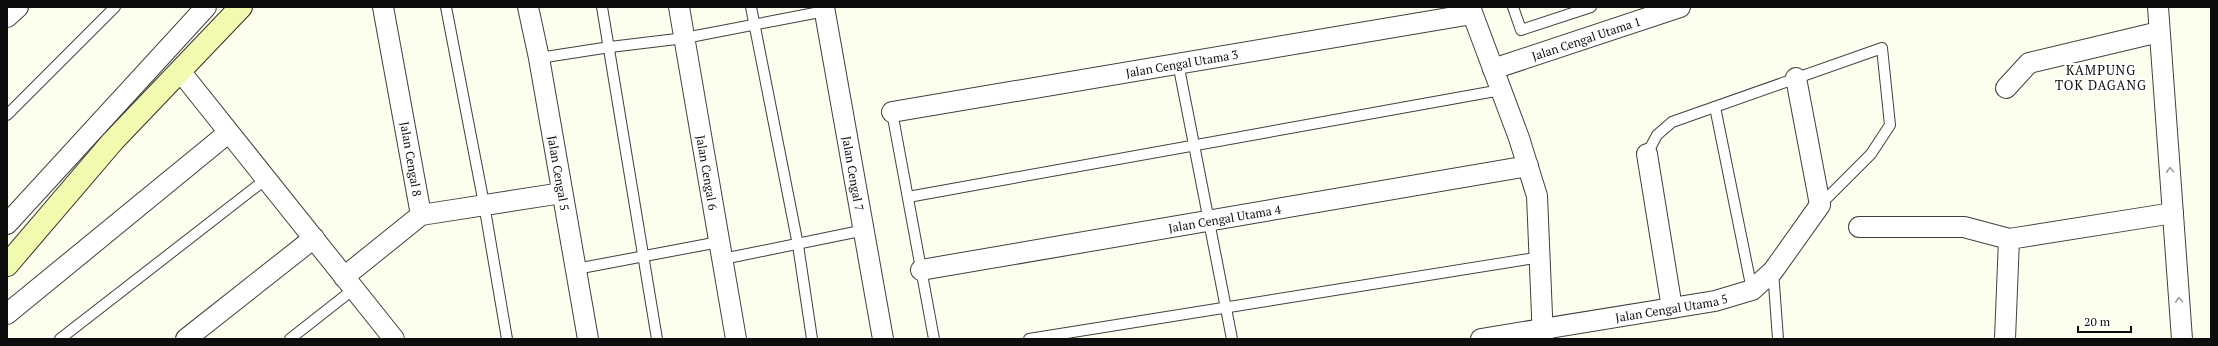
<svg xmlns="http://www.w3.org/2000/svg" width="2218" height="346" font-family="'PT Serif',serif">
<rect width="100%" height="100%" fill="#fefeef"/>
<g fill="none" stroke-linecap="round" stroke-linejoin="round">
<g stroke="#404040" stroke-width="12">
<g id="lane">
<polyline points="446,7 484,204 507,339"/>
<polyline points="602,7 657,339"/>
<polyline points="751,7 798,245 812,339"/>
<polyline points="1513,7 1521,30 1591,7"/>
<polyline points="539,58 610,47 685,38 825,11"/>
<polyline points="1178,63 1232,339"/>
<polyline points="1715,107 1752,290"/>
<polyline points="892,112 934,339"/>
<polyline points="7,115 115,7"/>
<polyline points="1647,154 1657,135 1672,122 1882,48 1890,125 1871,154 1820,205"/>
<polyline points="908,197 1501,90"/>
<polyline points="723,259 865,230"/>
<polyline points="576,269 719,242"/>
<polyline points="1773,271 1778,339"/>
<polyline points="60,339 266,179"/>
<polyline points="290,339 355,288"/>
<polyline points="1029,339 1541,257"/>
</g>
</g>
<g stroke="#404040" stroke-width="22">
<g id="street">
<path id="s1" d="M528,7l11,51 49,281"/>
<path id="s2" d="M679,7l57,332"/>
<path id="s3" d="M824,7l59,332"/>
<polyline points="1470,7 1519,138 1537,196 1543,339"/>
<polyline points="2158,7 2182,339"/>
<polyline points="7,17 18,7"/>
<path id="s4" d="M1493,69l187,-62"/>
<polyline points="180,71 394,339"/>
<polyline points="2006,88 2029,63 2159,32"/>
<path id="s5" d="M892,112l580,-98"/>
<polyline points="1647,154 1672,308"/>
<polyline points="421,215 562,193"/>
<polyline points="7,224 206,7"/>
<polyline points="1859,227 1964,227 2009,239 2173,213"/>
<path id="s6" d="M921,270l607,-104"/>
<polyline points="344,277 421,215 383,7"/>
<polyline points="7,314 228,133"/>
<polyline points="186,339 314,238"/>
<path id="s7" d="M1481,339l234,-38 37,-11 21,-19 47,-66 -24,-127"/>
<polyline points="2005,339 2009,239"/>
</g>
</g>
<g stroke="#2f2f2f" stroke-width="24">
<polyline id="secondary" points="7,265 113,141 241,7"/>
</g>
<use href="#lane" stroke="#fff" stroke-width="10"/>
<use href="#street" stroke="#fff" stroke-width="20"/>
<use href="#secondary" stroke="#f1faae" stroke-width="22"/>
</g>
<defs><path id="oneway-chevron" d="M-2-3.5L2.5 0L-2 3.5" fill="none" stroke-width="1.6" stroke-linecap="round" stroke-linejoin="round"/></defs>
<g stroke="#9e9e9e">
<use href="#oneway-chevron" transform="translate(2170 170) rotate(-95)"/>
<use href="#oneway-chevron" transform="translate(2179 300) rotate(-94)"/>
</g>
<g text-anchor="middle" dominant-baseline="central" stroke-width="4" stroke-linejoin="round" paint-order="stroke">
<g font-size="12" fill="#0d0d0d" stroke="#fff">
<text stroke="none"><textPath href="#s4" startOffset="98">Jalan Cengal Utama 1</textPath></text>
<text stroke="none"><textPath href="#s5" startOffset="294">Jalan Cengal Utama 3</textPath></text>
<text transform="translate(411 159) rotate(80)">Jalan Cengal 8</text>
<text stroke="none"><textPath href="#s1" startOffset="169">Jalan Cengal 5</textPath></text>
<text stroke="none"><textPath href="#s2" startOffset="168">Jalan Cengal 6</textPath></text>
<text stroke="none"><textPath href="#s3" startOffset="169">Jalan Cengal 7</textPath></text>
<text stroke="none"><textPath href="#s6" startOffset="308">Jalan Cengal Utama 4</textPath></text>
<text stroke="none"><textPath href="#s7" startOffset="193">Jalan Cengal Utama 5</textPath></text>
</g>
<g font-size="13" letter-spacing="1" fill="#0d0d0d" stroke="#fff">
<text x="2101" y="70">KAMPUNG<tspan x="2101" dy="15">TOK DAGANG</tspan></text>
</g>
</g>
<rect width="2218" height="346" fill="none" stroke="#0d0d0d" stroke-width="16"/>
<path d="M2078 326v6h53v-6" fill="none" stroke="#0d0d0d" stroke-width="2"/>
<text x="2084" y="326" font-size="12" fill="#0d0d0d" stroke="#ffffff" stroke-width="3" paint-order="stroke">20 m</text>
</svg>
